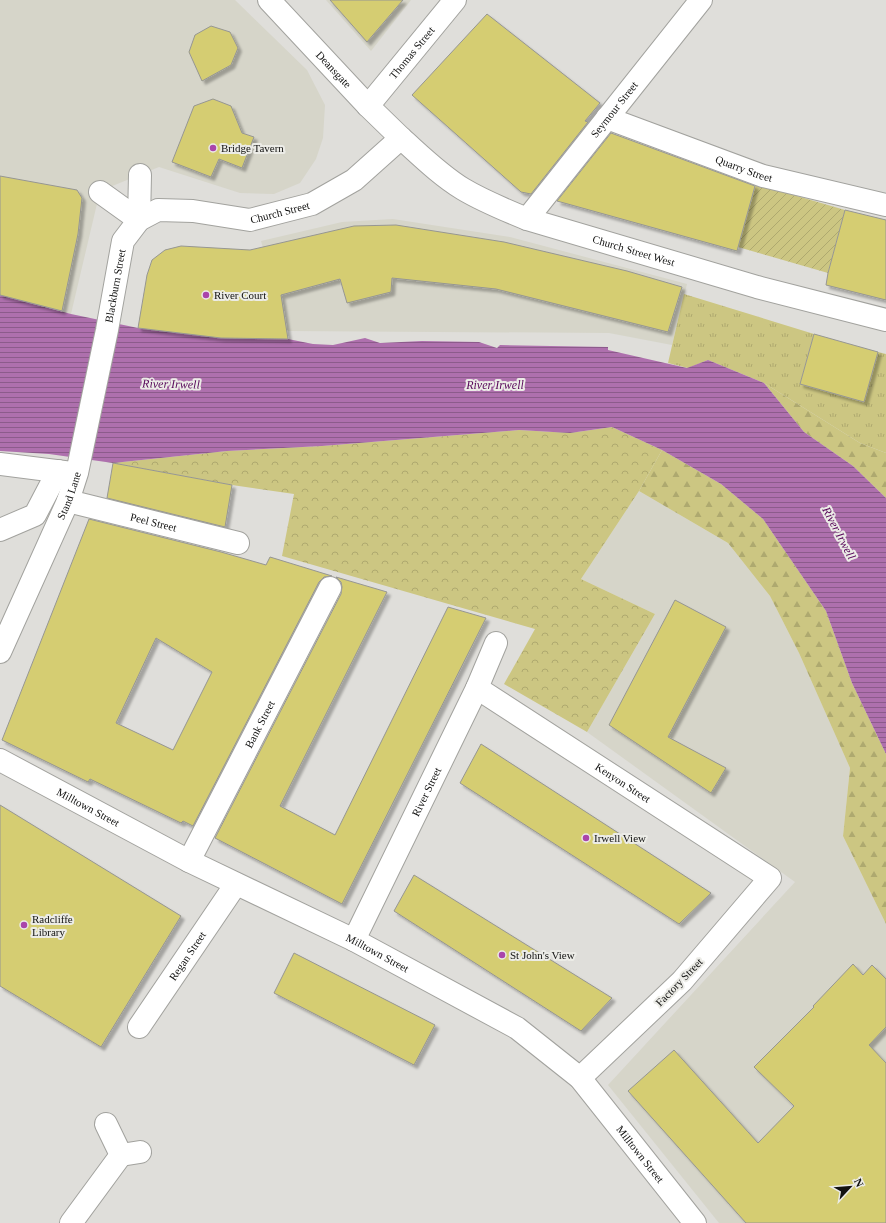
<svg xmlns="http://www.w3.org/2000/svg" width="886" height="1223" font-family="'Times New Roman',serif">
<defs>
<pattern id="grass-tufts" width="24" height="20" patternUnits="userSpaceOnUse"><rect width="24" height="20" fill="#ccc682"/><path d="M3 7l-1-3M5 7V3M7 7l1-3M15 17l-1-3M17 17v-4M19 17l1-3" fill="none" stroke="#aea96f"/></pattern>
<pattern id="forest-firs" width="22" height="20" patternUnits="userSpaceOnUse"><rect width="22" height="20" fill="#ccc682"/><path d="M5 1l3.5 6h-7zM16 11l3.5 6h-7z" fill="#aea96f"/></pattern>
<pattern id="park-crowns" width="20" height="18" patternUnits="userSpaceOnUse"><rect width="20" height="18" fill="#ccc682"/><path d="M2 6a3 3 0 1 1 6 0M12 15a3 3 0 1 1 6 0" fill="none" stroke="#aea96f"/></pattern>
<pattern id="garden-furrows" width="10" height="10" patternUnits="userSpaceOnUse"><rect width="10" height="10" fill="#ccc682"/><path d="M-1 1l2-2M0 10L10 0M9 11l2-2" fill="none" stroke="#aea96f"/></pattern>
<pattern id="water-rules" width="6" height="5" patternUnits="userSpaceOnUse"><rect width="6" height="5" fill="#ae70ad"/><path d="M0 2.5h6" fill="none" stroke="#8c5b8b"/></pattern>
<filter id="shadow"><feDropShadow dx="3.5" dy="3.5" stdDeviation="1" flood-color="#0004"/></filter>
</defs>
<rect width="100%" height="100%" fill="#dfdeda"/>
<g fill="#d6d5c9">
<polygon points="0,0 235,0 307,70 325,105 323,138 316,159 300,183 274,194 240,193 159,167 100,191 71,314 0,295"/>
<polygon points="326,0 411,0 371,51"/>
<polygon points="393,219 510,237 687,284 672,345 609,333 287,331 261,241 342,222"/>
<polygon points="639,491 728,543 770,596 799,653 850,768 843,836 886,924 886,1223 719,1223 608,1085 795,882 587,732 655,614 581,579"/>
</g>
<polygon fill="url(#grass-tufts)" points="684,294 814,334 800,384 864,402 878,352 886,354 886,453 860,443 764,383 708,360 688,368 668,363"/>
<g fill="url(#forest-firs)">
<polygon points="764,383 860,443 886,453 886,498 853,466 804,432"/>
<polygon points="662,450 721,484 763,519 826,611 852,683 886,754 886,924 843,836 850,768 799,653 770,596 728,543 639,491"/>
</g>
<polygon fill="url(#park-crowns)" points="612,427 662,450 639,491 581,579 655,614 587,732 504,684 535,629 282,556 294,494 232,485 113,463 227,451 322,446 519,430 570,433"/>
<polygon fill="url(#garden-furrows)" points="756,184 845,210 828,273 738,247"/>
<polygon fill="url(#water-rules)" points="0,295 71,314 138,328 221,338 288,339 313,344 333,345 365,338 380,343 422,341 479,342 497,348 500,345 608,347 608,350 687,368 708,360 764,383 804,432 853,466 886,498 886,754 852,683 826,611 763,519 721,484 662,450 612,427 570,433 519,430 322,446 227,451 113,463 49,454 0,451"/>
<g fill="#d5cd72" stroke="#969692" fill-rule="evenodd" filter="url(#shadow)">
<polygon points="330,0 403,0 367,42"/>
<polygon points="487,14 600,103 585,121 588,122 531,194 521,192 412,95"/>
<polygon points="211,26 230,32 238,48 231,65 202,81 189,52 195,35"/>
<polygon points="213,99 231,106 242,133 254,137 242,168 219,159 211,177 172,162 194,106"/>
<polygon points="611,133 755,186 737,251 557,201"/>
<polygon points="0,176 77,190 82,198 78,234 62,311 0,295"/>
<polygon points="845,210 886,220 886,300 826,285 828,273"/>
<polygon points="396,225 504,242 627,271 682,287 668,332 496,289 392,278 391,292 347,303 340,279 281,295 288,339 221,338 138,328 147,275 152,260 165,250 181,246 250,250 354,226"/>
<polygon points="814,334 878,352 864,402 800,384"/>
<polygon points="113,463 232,485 225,527 107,498"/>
<path d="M89,519l132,33 45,13 4,-8 62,19 -8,1 -5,5 -126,244 -10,-5 -2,2 -91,-44 -2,3 -86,-42zM156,638l56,34 -39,78 -57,-27z"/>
<polygon points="336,577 387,592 280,806 335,835 448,607 486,618 342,904 215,838 341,594 342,587 341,582"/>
<polygon points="675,600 726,627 668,737 726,768 711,793 609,725"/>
<polygon points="481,744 711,893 679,924 460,783"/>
<polygon points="0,805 181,916 101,1047 0,986"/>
<polygon points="414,875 612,998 581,1031 394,911"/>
<polygon points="294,953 435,1025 414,1065 274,993"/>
<polygon points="853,964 863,975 872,965 886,979 886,1027 869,1045 886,1063 886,1223 746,1223 628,1091 674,1050 758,1143 794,1106 754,1067 814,1007 813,1006"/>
</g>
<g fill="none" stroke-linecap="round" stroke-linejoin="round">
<g stroke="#a2a29e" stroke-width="24">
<g id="street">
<path id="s1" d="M269,0l99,106 33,32"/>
<path id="s2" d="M368,106l87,-106"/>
<path id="s3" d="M607,118l156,58 123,29"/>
<polyline points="100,192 139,220"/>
<path id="s4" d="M527,219l174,-219"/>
<polyline points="139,220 140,175"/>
<polyline points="0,464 72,473"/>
<path id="s5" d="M68,501l170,42"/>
<polyline points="0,530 35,515 58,471"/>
<path id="s6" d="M477,688l293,190 -88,103 -102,97"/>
<path id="s7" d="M0,760l189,101 165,79 163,88 63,50 115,145"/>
<path id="s8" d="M189,861l141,-273"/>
<path id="s9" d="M354,940l123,-252 19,-45"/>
<path id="s10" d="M139,1027l97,-143"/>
<polyline points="106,1124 121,1155 140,1152"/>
<polyline points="71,1223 121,1155"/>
</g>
</g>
<g stroke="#a2a29e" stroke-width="24">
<g id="secondary">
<path id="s11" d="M0,652l68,-151 9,-28 30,-143 16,-89 16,-21 19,-10 35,1 57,9 62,-16 42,-24 47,-42c19,17 39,37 62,51 20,12 42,21 64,30l230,68 129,33"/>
</g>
</g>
<use href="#street" stroke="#fff" stroke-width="22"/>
<use href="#secondary" stroke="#fff" stroke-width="22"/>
</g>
<g fill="#aa45ab" stroke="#ecece7" stroke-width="1.5">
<circle cx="213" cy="148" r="4"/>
<circle cx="206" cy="295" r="4"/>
<circle cx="586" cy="838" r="4"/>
<circle cx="24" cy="925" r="4"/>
<circle cx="502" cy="955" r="4"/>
</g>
<g text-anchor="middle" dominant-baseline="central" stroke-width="4" stroke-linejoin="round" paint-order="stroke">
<g font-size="11" fill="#121211" stroke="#ecece7">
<text stroke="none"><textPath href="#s2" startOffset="69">Thomas Street</textPath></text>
<text stroke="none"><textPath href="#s1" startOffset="95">Deansgate</textPath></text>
<text stroke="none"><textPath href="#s4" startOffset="140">Seymour Street</textPath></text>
<text stroke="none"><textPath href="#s3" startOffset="146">Quarry Street</textPath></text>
<text stroke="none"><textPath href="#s11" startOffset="603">Church Street</textPath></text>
<text stroke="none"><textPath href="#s11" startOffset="1010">Church Street West</textPath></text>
<text stroke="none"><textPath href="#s11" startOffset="386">Blackburn Street</textPath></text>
<text stroke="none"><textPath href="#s11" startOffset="171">Stand Lane</textPath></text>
<text stroke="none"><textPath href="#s5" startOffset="88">Peel Street</textPath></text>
<text stroke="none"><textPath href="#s8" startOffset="154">Bank Street</textPath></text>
<text stroke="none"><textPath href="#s6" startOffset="174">Kenyon Street</textPath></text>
<text stroke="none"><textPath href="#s9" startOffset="165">River Street</textPath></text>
<text stroke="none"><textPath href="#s7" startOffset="100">Milltown Street</textPath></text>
<text stroke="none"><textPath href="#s7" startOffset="424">Milltown Street</textPath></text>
<text stroke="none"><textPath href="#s10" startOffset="86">Regan Street</textPath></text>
<text transform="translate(679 982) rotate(-46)">Factory Street</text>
<text stroke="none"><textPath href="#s7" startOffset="760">Milltown Street</textPath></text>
</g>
<g font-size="11" fill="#121211" stroke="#ecece7" text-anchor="start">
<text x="221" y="148">Bridge Tavern</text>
<text x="214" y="295">River Court</text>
<text x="594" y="838">Irwell View</text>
<text x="32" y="919">Radcliffe<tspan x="32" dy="13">Library</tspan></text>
<text x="510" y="955">St John's View</text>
</g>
<g font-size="12" font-style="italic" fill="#58085a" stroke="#ecece7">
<text transform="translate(171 384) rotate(1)">River Irwell</text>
<text x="495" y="385">River Irwell</text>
<text transform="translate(839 533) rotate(62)">River Irwell</text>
</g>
</g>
<g transform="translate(850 1187) rotate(64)" stroke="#ecece7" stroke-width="3" paint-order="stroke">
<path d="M0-3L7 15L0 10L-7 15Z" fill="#121211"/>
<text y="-6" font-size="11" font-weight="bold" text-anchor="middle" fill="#121211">N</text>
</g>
</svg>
